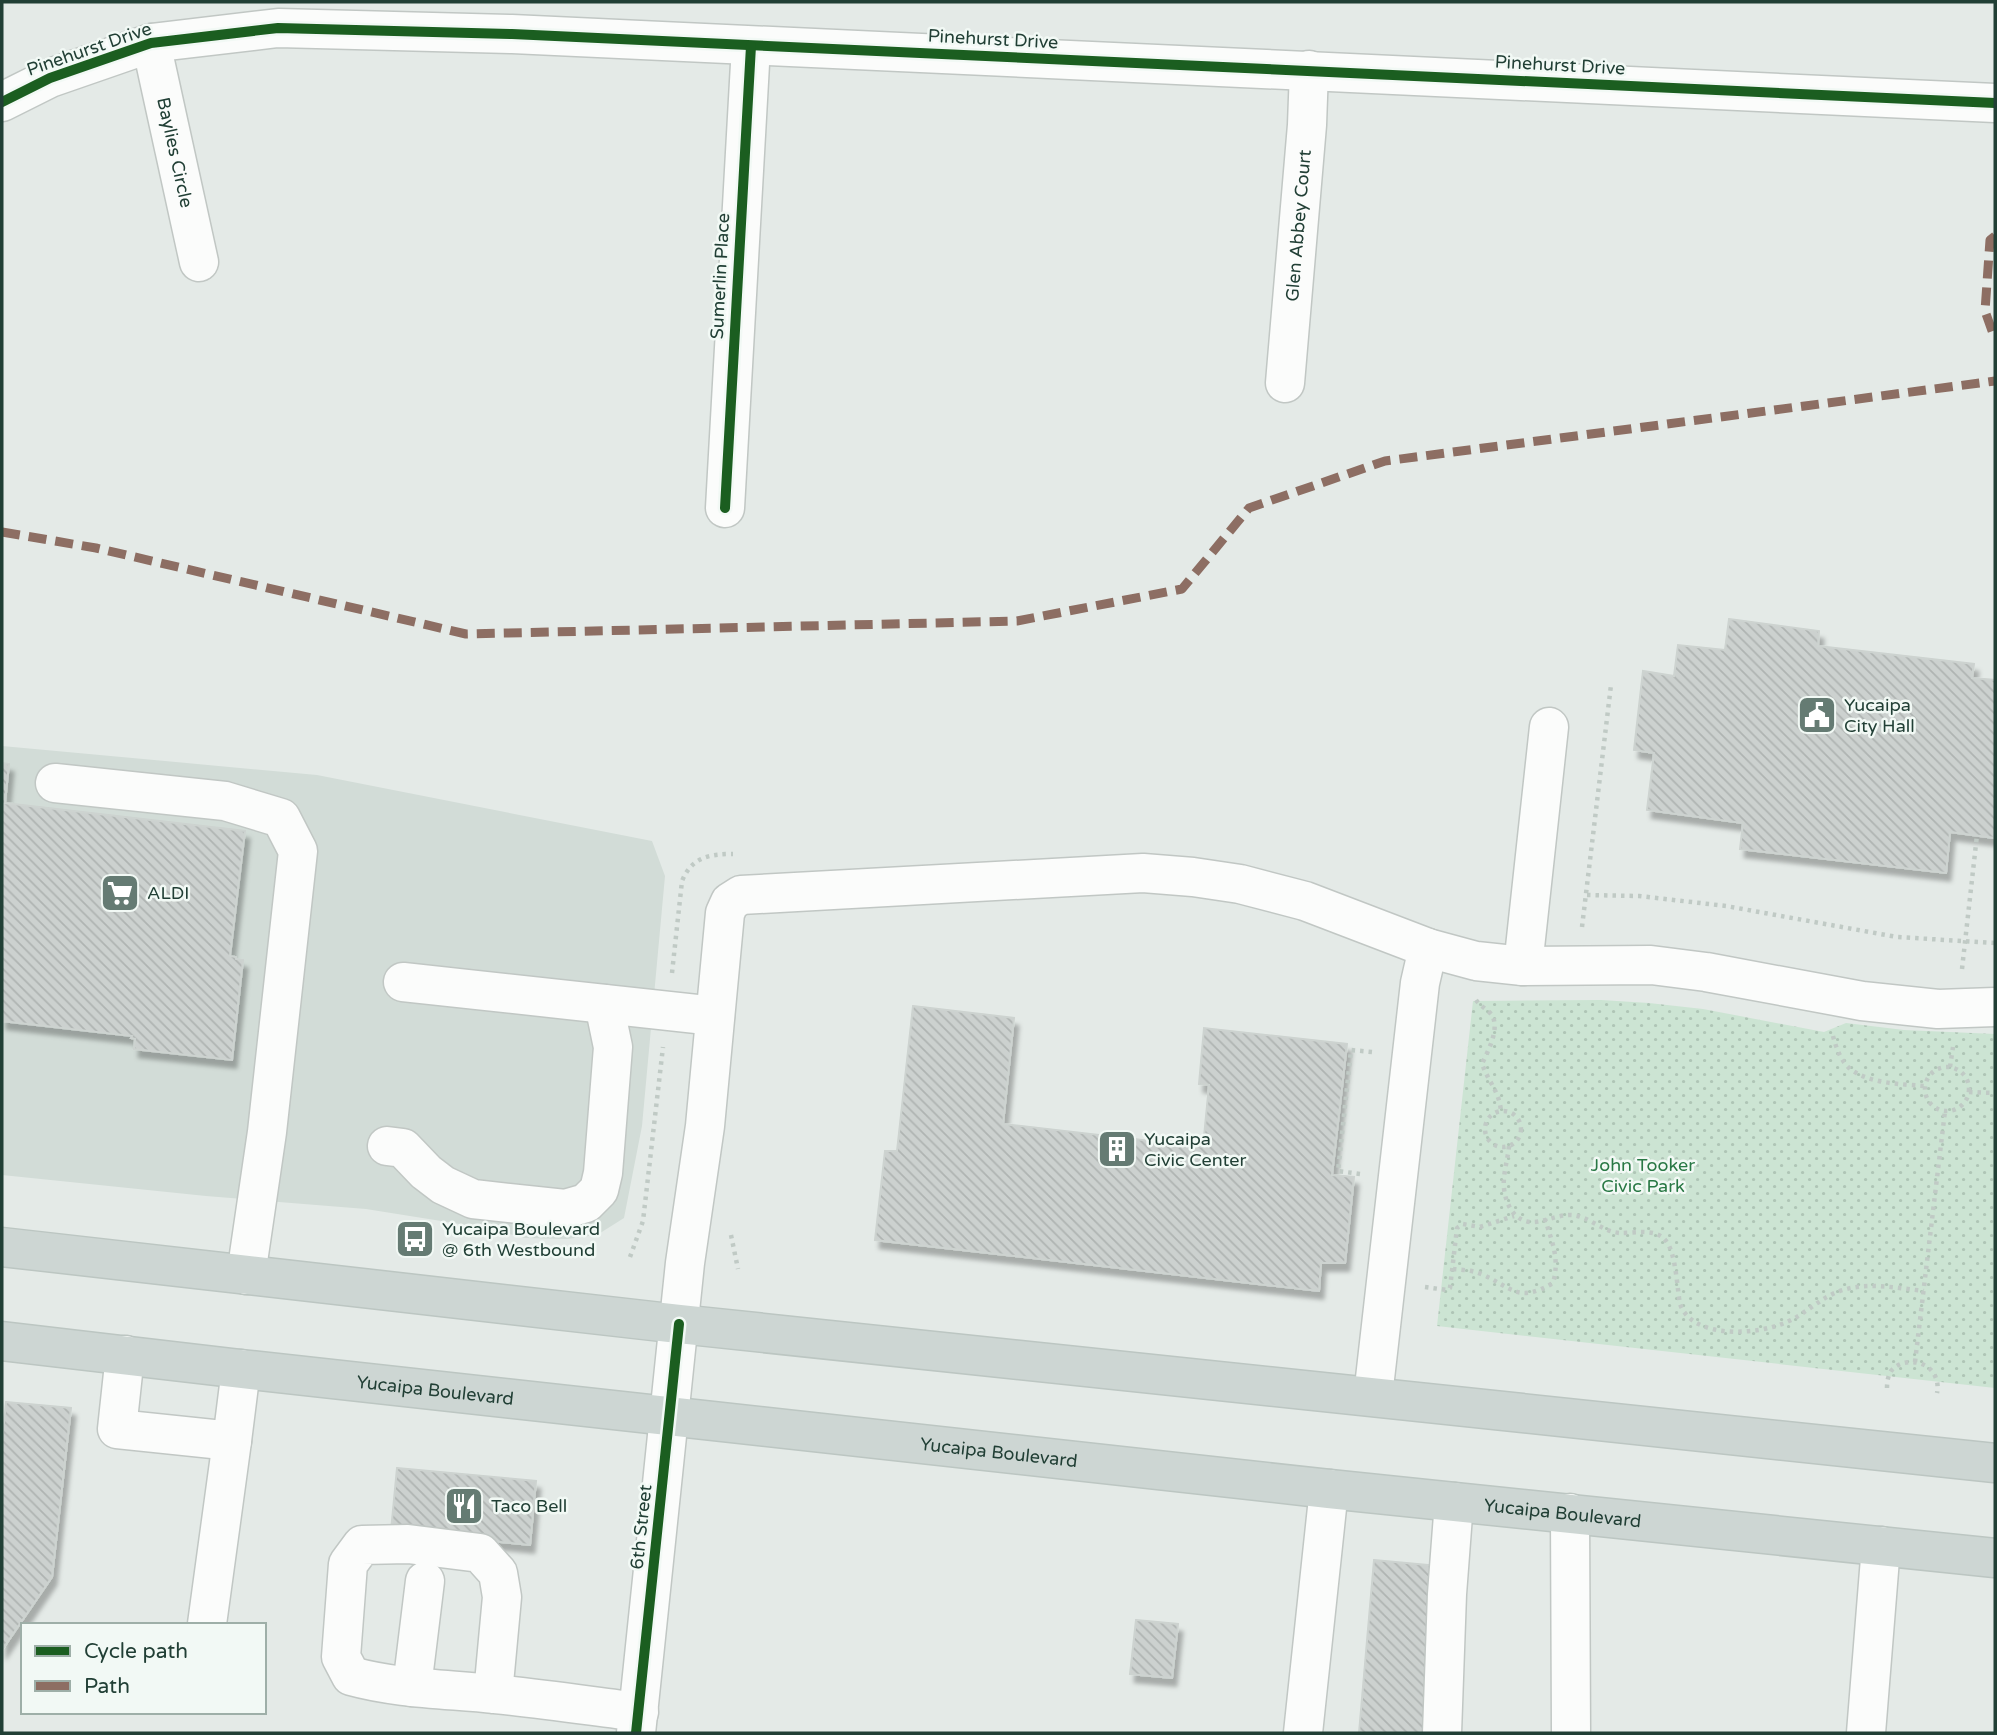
<svg xmlns="http://www.w3.org/2000/svg" width="1997" height="1735" font-family="'Varela Round',sans-serif">
<defs>
<pattern id="grass-dots" width="8" height="8" patternUnits="userSpaceOnUse" patternTransform="scale(1.75)"><rect width="8" height="8" fill="#cce4d3"/><path d="M2 2h.1M6 6h.1" fill="none" stroke="#afc5b6" stroke-width="1.8" stroke-linecap="round"/></pattern>
<pattern id="building-back-hatch" width="6" height="6" patternUnits="userSpaceOnUse" patternTransform="scale(1.75)"><rect width="6" height="6" fill="#ccd1cf"/><path d="M-1 5l2 2M0 0l6 6M5-1l2 2" fill="none" stroke="#afb4b2"/></pattern>
<filter id="shadow"><feDropShadow dx="4.5" dy="8" stdDeviation="2" flood-color="#0004"/></filter>
</defs>
<rect width="100%" height="100%" fill="#e4eae7"/>
<polygon fill="#d2dcd7" points="2,746 317,775 652,841 665,876 642,1126 624,1218 597,1235 567,1239 525,1238 485,1228 366,1209 206,1196 2,1175"/>
<polygon fill="url(#grass-dots)" points="1601,1000 1649,1003 1703,1009 1824,1032 1846,1023 1904,1030 1995,1034 1995,1388 1437,1326 1473,1001"/>
<g fill="url(#building-back-hatch)" stroke="#cdd3d0" stroke-width="2" filter="url(#shadow)">
<polygon points="1729,619 1819,631 1818,646 1974,664 1972,678 1995,680 1995,838 1950,832 1946,873 1740,849 1743,823 1647,810 1654,753 1634,750 1643,671 1674,676 1678,645 1725,650"/>
<polygon points="2,763 9,764 5,803 245,831 230,956 236,957 236,959 243,960 232,1060 134,1049 135,1039 131,1038 132,1036 2,1021"/>
<polygon points="913,1006 1014,1018 1003,1124 1203,1147 1209,1085 1199,1084 1204,1028 1347,1044 1332,1175 1354,1177 1345,1263 1321,1263 1319,1291 875,1240 885,1151 897,1151"/>
<polygon points="6,1402 71,1408 52,1577 2,1650 2,1444"/>
<polygon points="397,1468 536,1481 530,1545 391,1531"/>
<polygon points="1374,1560 1438,1566 1423,1733 1359,1733"/>
<polygon points="1136,1620 1178,1624 1172,1678 1130,1674"/>
</g>
<g fill="none" stroke-linecap="round" stroke-linejoin="round">
<g stroke="#c1c7c4" stroke-width="41">
<g id="minor">
<path id="s1" d="M151,43l48,219"/>
<polyline points="2,102 50,78 151,43 278,28 512,34 1995,103"/>
<path id="s2" d="M1285,383l22,-258 2,-55"/>
<polyline points="725,508 751,46"/>
<polyline points="55,783 225,801 281,818 298,851 267,1132 246,1275"/>
<polyline points="1523,966 1549,727"/>
<polyline points="403,982 715,1016"/>
<polyline points="387,1146 403,1148 426,1172 443,1185 473,1199 565,1209 586,1203 599,1190 603,1173 613,1047 604,1004"/>
<polyline points="125,1355 117,1429 232,1441 241,1369"/>
<polyline points="1373,1396 1420,983 1428,948"/>
<polyline points="1570,1513 1571,1733"/>
<polyline points="207,1624 232,1441"/>
<polyline points="412,1687 425,1581"/>
<path d="M493,1694l9,-97 -4,-24 -18,-20 -72,-9 -46,1 -14,19 -7,93 10,19c47,13 96,13 144,18 48,5 96,12 144,18"/>
<polyline points="636,1733 685,1263 705,1126 725,913 730,902 741,895 1143,873 1193,877 1240,884 1305,901 1428,948 1476,961 1523,966 1651,965 1706,972 1862,1001 1938,1009 1995,1007"/>
<polyline points="1303,1733 1329,1489"/>
<polyline points="1442,1733 1447,1594 1454,1502"/>
<polyline points="1866,1733 1881,1546"/>
</g>
</g>
<g stroke="#bcc6c2" stroke-width="41">
<g id="major">
<polyline points="2,1247 679,1324 1995,1463"/>
<path id="s3" d="M2,1341l239,28 1088,120 666,69"/>
</g>
</g>
<g stroke="#c0cac5" stroke-width="4.5" stroke-dasharray="3.5 5" stroke-linecap="butt">
<polyline points="1587,895 1639,896 1726,906 1897,937 1995,943"/>
<polyline points="1582,927 1611,685"/>
<polyline points="1962,969 1977,835"/>
<path d="M672,973l10,-92c10,-24 27,-27 51,-27"/>
<path d="M1476,1000c4,6 12,10 16,15 8,15 -4,35 -10,49 7,19 17,27 19,47"/>
<path d="M1833,1036c3,11 7,23 15,31 19,17 53,17 77,19"/>
<polyline points="1950,1067 1953,1047"/>
<circle cx="1947" cy="1089" r="22"/>
<polyline points="1969,1092 1995,1093"/>
<circle cx="1503" cy="1129" r="18"/>
<path d="M1509,1146c-1,11 -4,21 -5,32 -2,18 7,44 28,44 13,0 25,-7 38,-7 18,0 32,17 50,18 15,0 37,-5 46,8 10,12 11,47 14,63 13,36 78,31 107,18 20,-9 35,-26 56,-32 26,-8 54,-2 81,1"/>
<polyline points="1360,1174 1338,1171 1351,1050 1372,1052"/>
<polyline points="731,1235 738,1269"/>
<polyline points="630,1257 643,1221 663,1047"/>
<path d="M1453,1269c9,1 19,1 28,5 31,13 36,30 72,9 7,-24 -1,-41 -8,-64"/>
<polyline points="1425,1287 1447,1290 1450,1288 1457,1228 1463,1224 1480,1227 1514,1216"/>
<polyline points="1915,1362 1945,1111"/>
<path d="M1887,1388c0,-6 1,-12 4,-17 11,-14 37,-11 44,5 3,6 3,12 2,17"/>
</g>
<use href="#minor" stroke="#fbfcfb" stroke-width="38"/>
<use href="#major" stroke="#cdd6d3" stroke-width="38"/>
<g stroke="#8d6e63" stroke-width="9" stroke-dasharray="18 9" stroke-linecap="butt">
<polyline points="1995,236 1990,240 1985,311 1995,339"/>
<polyline points="2,532 96,548 466,634 1017,621 1182,589 1249,508 1385,461 1995,381"/>
</g>
<g stroke="#f2f9f5" stroke-width="15">
<g id="cycleway">
<polyline points="2,102 50,78 151,43 278,28 512,34 1995,103"/>
<polyline points="725,508 751,46"/>
<polyline points="636,1733 679,1324"/>
</g>
</g>
<use href="#cycleway" stroke="#1b5e20" stroke-width="10"/>
</g>
<defs>
<g id="civic-square" transform="scale(2.0125)"><rect x="-9" y="-9" width="18" height="18" rx="4" fill="#657b73" stroke="#f2f9f5"/><path d="M-.6-6.5H3V-4.5H.6V-3L4-1V1h2V6H-6V1h2V-1L-.6-3ZM-1.2 2.5V6h2.4V2.5Z" fill="#fff"/></g>
<g id="supermarket-square" transform="scale(2.0125)"><rect x="-9" y="-9" width="18" height="18" rx="4" fill="#657b73" stroke="#f2f9f5"/><path d="M-6-5.5h2.5l.6 2H6L4.5 2H-2.5L-4.4-4H-6ZM-1.5 3.2a1.3 1.3 0 1 0 .1 0ZM3 3.2a1.3 1.3 0 1 0 .1 0Z" fill="#fff"/></g>
<g id="building-square" transform="scale(2.0125)"><rect x="-9" y="-9" width="18" height="18" rx="4" fill="#657b73" stroke="#f2f9f5"/><path d="M-4-6H4V6H1V3H-1V6H-4ZM-2.5-4.3h1.7v1.8h-1.7ZM.8-4.3h1.7v1.8H.8ZM-2.5-1h1.7V.8h-1.7ZM.8-1h1.7V.8H.8Z" fill="#fff"/></g>
<g id="bus-square" transform="scale(2.0125)"><rect x="-9" y="-9" width="18" height="18" rx="4" fill="#657b73" stroke="#f2f9f5"/><path d="M-5-6H5V4H4V6H2V4H-2V6H-4V4H-5ZM-3.5-4V0h7V-4ZM-3.5 1.2v1.5H-2V1.2ZM2 1.2v1.5H3.5V1.2Z" fill="#fff"/></g>
<g id="restaurant-square" transform="scale(2.0125)"><rect x="-9" y="-9" width="18" height="18" rx="4" fill="#657b73" stroke="#f2f9f5"/><path d="M-5-6h1v4h1v-4h1v4h1v-4h1v5L-1.5 .5V6h-2V.5L-5-1ZM5-6V6H3V1.5H1.5Q1.5-4 5-6Z" fill="#fff"/></g>
</defs>
<g fill-rule="evenodd">
<use href="#civic-square" x="1817" y="715"/>
<use href="#supermarket-square" x="120" y="893"/>
<use href="#building-square" x="1117" y="1149"/>
<use href="#bus-square" x="415" y="1239"/>
<use href="#restaurant-square" x="464" y="1506"/>
</g>
<g text-anchor="middle" dominant-baseline="central" stroke-width="5" stroke-linejoin="round" paint-order="stroke">
<g font-size="18" fill="#213f35" stroke="#f2f9f5">
<text transform="translate(993 39) rotate(3)">Pinehurst Drive</text>
<text transform="translate(89 49) rotate(-19)">Pinehurst Drive</text>
<text transform="translate(1560 65) rotate(3)">Pinehurst Drive</text>
<text stroke="none"><textPath href="#s1" startOffset="112">Baylies Circle</textPath></text>
<text stroke="none"><textPath href="#s2" startOffset="158">Glen Abbey Court</textPath></text>
<text transform="translate(720 276) rotate(-87)">Sumerlin Place</text>
<text stroke="none"><textPath href="#s3" startOffset="436">Yucaipa Boulevard</textPath></text>
<text stroke="none"><textPath href="#s3" startOffset="1003">Yucaipa Boulevard</textPath></text>
<text stroke="none"><textPath href="#s3" startOffset="1570">Yucaipa Boulevard</textPath></text>
<text transform="translate(641 1527) rotate(-84)">6th Street</text>
</g>
<g font-size="18" fill="#213f35" stroke="#f2f9f5" text-anchor="start">
<text x="1844" y="705">Yucaipa<tspan x="1844" dy="21">City Hall</tspan></text>
<text x="147" y="893">ALDI</text>
<text x="1144" y="1139">Yucaipa<tspan x="1144" dy="21">Civic Center</tspan></text>
<text x="442" y="1229">Yucaipa Boulevard<tspan x="442" dy="21">@ 6th Westbound</tspan></text>
<text x="491" y="1506">Taco Bell</text>
</g>
<g font-size="18" fill="#287844" stroke="#f2f9f5">
<text x="1643" y="1165">John Tooker<tspan x="1643" dy="21">Civic Park</tspan></text>
</g>
</g>
<rect width="1997" height="1735" fill="none" stroke="#213f35" stroke-width="7"/>
<rect x="21" y="1623" width="245" height="91" fill="#f2f9f5" stroke="#9eafa8" stroke-width="2"/>
<rect x="35" y="1646" width="35" height="10" fill="#1b5e20" stroke="#9eafa8" stroke-width="2"/>
<text x="84" y="1658" font-size="21" fill="#213f35">Cycle path</text>
<rect x="35" y="1681" width="35" height="10" fill="#8d6e63" stroke="#9eafa8" stroke-width="2"/>
<text x="84" y="1693" font-size="21" fill="#213f35">Path</text>
</svg>
